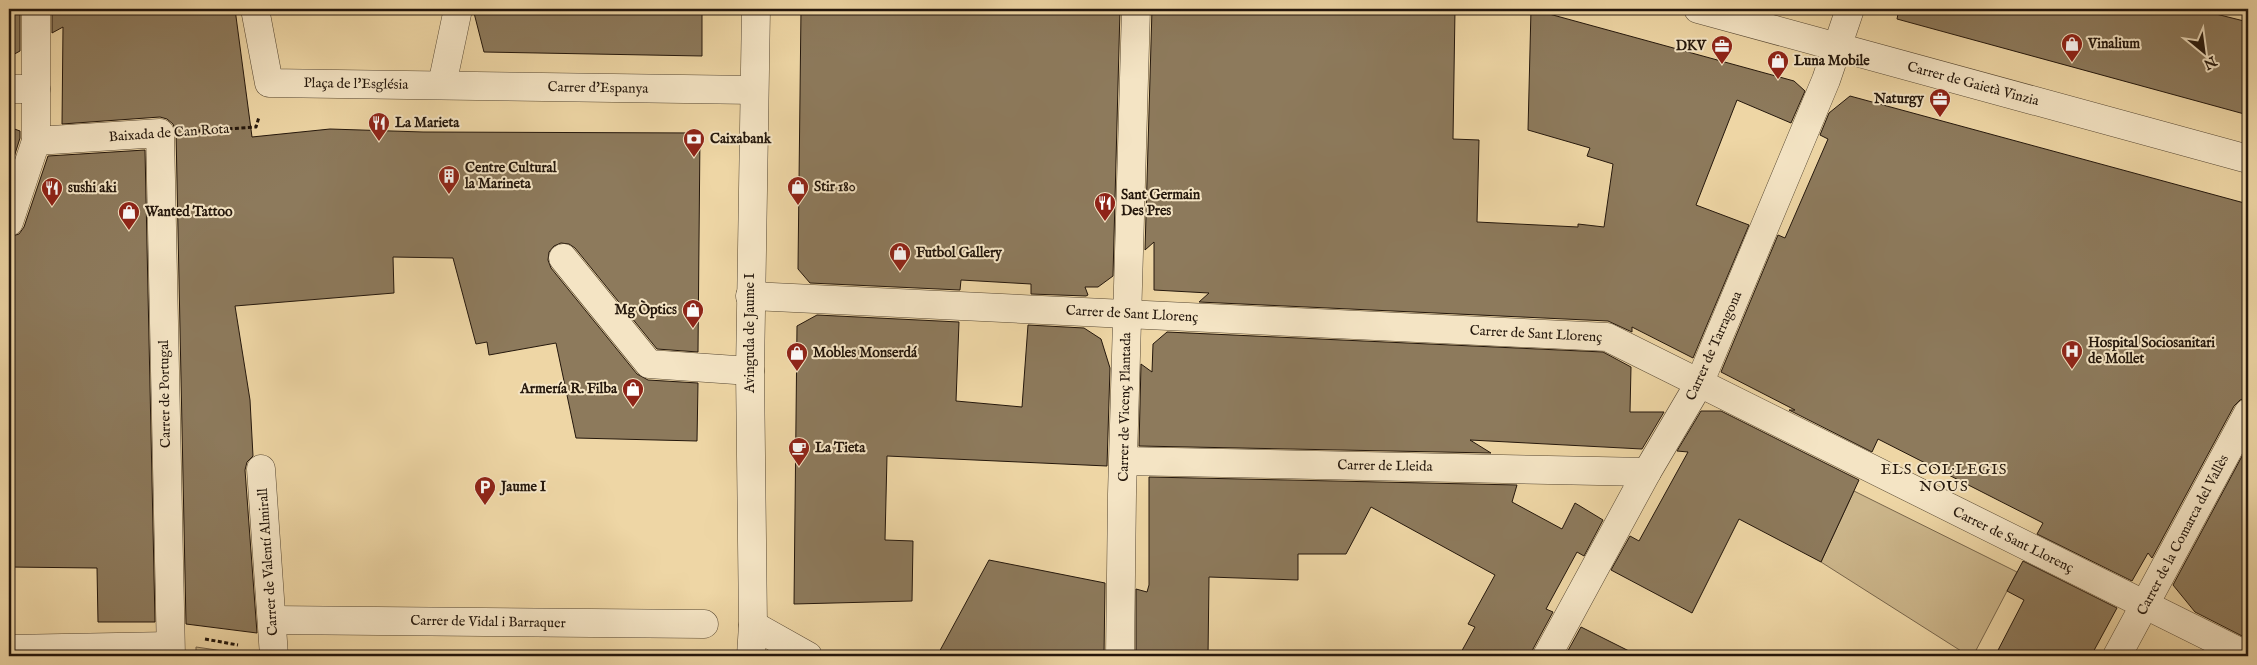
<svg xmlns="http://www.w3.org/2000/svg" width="2257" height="665" font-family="'IM FELL English',serif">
<rect width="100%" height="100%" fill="#eed6a5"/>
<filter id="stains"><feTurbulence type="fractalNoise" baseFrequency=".004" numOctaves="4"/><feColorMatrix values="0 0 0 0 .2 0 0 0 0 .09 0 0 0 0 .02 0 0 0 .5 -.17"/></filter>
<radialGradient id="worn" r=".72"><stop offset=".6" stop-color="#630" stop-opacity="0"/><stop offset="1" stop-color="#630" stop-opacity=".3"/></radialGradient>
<g fill="#ccb68b" stroke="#78664c">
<polygon points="1854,491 2017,572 1973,656 1969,656 1821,562"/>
<polygon points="196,647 258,656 196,656"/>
</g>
<g fill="#8d7a5c" stroke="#24170c">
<polygon points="9,9 20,9 20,51 9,57"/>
<polygon points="52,9 235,9 252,137 330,129 423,132 700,133 698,352 657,349 575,248 569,244 561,243 554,246 549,252 548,260 551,268 637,374 648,380 698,383 697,441 576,438 556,343 489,355 487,342 476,344 453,258 393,257 394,293 235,306 250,400 253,456 247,462 245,470 257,633 186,624 176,132 173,124 167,119 160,117 62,124 63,27 52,33"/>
<polygon points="473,9 702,9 702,56 484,52"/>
<polygon points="801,9 1120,9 1113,276 1098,287 1085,287 1088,295 1086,296 1031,294 1031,284 961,280 960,290 810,283 798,269"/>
<polygon points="1152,9 1455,9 1453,139 1479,140 1477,222 1578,227 1578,224 1604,227 1613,164 1587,156 1590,148 1528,130 1531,9 1794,81 1805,91 1791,123 1737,100 1696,205 1749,225 1693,358 1632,327 1632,332 1608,321 1199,302 1209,293 1154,290 1154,242 1145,250"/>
<polygon points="1899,9 2196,9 2248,22 2248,115 1897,19"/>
<polygon points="1850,96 2248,204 2248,397 2240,400 2234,406 2152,558 2148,553 2132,581 2037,534 2043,523 1878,439 1872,452 1789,410 1795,410 1721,372 1778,235 1785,238 1828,139 1820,135 1829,113"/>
<polygon points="9,127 20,131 20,138 9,173"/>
<polygon points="145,150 155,622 98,622 97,568 9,567 9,237 19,234 24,227 48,156"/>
<polygon points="817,315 959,322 956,401 1022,407 1028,325 1084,328 1101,339 1110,368 1107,466 887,456 885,540 913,541 912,601 794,604 797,326"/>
<polygon points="1167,332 1603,352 1631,367 1630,412 1664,412 1642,449 1470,440 1491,453 1139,446 1141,364 1152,372 1153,344"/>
<polygon points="1701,411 1721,411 1859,480 1821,562 1739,519 1692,613 1611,570 1630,536 1639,541 1688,452 1677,451"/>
<polygon points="2248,445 2248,639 2195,612 2173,585"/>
<polygon points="1149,477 1517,485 1512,502 1562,529 1575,503 1603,520 1584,556 1577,552 1546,609 1553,612 1533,649 1531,656 1459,656 1475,627 1468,624 1495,575 1371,507 1346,554 1298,554 1298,580 1209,577 1208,656 1136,656 1136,589 1147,592 1149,585"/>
<polygon points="989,560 1105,583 1104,656 937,656"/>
<polygon points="2023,561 2117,608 2091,656 1995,656 2024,600 2007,591"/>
<polygon points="1581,627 1639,656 1565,656"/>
</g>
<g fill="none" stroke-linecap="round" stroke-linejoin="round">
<g stroke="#564732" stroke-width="29">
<g id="minor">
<polyline points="255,9 269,83 754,90"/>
<polyline points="1698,9 2248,159"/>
<polyline points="442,85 458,9"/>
<polyline points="9,89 36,89"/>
<polyline points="36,141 160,133 171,656"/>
<polyline points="9,222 36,141 36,9"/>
<polyline points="563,258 649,364 750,371"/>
<polyline points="750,296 1607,337 2248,656"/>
<polyline points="1124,461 1647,472"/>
<polyline points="261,469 274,656"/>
<polyline points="272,620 704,624"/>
<polyline points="753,625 808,656"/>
<polyline points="9,649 170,646"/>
<polyline points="751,656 753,625 750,371 756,9"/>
<polyline points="1120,656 1122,494 1136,9"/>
<polyline points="1547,656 1647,472 1699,384 1826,80 1850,9"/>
<polyline points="2117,656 2248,413"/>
</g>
</g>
<g stroke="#24170c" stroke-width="3" stroke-dasharray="4 2.5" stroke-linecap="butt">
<polyline points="196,131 256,127 259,117"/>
<polyline points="205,639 238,645"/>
</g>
<use href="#minor" stroke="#f4e4c4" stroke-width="28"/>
</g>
<defs>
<g id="shop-pin" transform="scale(1.125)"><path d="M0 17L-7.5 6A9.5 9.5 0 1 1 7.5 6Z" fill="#8f2418" stroke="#f4e4c4"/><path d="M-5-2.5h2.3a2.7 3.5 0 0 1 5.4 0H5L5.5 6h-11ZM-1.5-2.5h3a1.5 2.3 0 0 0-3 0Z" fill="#fff"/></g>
<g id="office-pin" transform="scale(1.125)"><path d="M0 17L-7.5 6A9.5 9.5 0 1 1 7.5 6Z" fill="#8f2418" stroke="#f4e4c4"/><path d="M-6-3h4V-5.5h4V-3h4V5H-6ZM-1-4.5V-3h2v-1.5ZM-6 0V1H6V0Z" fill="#fff"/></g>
<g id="restaurant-pin" transform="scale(1.125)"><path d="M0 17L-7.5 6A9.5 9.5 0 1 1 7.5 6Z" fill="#8f2418" stroke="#f4e4c4"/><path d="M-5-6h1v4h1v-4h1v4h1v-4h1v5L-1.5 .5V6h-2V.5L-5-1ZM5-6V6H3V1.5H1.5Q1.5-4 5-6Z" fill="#fff"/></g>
<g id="bank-pin" transform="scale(1.125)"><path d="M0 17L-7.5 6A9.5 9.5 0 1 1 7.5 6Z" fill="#8f2418" stroke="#f4e4c4"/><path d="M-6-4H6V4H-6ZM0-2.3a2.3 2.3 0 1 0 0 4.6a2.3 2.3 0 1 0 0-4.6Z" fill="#fff"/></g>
<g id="building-pin" transform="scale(1.125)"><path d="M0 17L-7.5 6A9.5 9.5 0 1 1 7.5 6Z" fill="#8f2418" stroke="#f4e4c4"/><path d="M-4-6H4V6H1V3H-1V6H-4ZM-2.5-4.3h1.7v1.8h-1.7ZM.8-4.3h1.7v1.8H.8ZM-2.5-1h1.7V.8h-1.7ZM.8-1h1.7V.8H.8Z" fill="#fff"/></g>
<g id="hospital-pin" transform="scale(1.125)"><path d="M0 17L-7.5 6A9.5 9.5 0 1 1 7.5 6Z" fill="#8f2418" stroke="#f4e4c4"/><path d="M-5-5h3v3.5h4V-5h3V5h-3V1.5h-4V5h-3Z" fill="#fff"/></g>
<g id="cafe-pin" transform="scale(1.125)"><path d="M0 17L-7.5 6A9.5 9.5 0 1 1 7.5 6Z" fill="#8f2418" stroke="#f4e4c4"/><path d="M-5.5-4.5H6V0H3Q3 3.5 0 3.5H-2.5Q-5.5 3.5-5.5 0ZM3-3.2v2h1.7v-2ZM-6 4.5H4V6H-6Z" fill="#fff"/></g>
<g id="parking-pin" transform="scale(1.125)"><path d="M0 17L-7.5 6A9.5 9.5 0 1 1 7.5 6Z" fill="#8f2418" stroke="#f4e4c4"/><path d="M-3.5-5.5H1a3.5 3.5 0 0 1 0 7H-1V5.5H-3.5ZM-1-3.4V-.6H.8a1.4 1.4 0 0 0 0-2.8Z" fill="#fff"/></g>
</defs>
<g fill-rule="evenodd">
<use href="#shop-pin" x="2072" y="44"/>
<use href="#office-pin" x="1722" y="46"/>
<use href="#shop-pin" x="1778" y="61"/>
<use href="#office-pin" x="1940" y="99"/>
<use href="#restaurant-pin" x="379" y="123"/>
<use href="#bank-pin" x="694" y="139"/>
<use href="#building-pin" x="449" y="176"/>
<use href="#shop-pin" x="798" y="187"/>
<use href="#restaurant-pin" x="52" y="188"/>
<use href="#restaurant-pin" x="1105" y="203"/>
<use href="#shop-pin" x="129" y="212"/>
<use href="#shop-pin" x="900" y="253"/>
<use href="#shop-pin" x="693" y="310"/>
<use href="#hospital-pin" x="2072" y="351"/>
<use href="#shop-pin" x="797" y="353"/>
<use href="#shop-pin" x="633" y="389"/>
<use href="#cafe-pin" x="799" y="448"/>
<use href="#parking-pin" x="485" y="487"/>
</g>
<g text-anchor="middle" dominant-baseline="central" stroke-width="4" stroke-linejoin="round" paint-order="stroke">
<g font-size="14" font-weight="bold" fill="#24170c" stroke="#f4e4c4" text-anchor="start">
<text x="2088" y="44">Vinalium</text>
<text x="1706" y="46" text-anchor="end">DKV</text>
<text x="1794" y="61">Luna Mobile</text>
<text x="1924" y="99" text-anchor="end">Naturgy</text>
<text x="395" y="123">La Marieta</text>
<text x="710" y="139">Caixabank</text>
<text x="465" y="168">Centre Cultural<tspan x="465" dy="16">la Marineta</tspan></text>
<text x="814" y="187">Stir 180</text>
<text x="68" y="188">sushi aki</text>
<text x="1121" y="195">Sant Germain<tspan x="1121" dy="16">Des Pres</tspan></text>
<text x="145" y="212">Wanted Tattoo</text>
<text x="916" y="253">Futbol Gallery</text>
<text x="677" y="310" text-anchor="end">Mg Òptics</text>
<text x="2088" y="343">Hospital Sociosanitari<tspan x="2088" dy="16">de Mollet</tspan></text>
<text x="813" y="353">Mobles Monserdá</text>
<text x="617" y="389" text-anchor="end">Armería R. Filba</text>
<text x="815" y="448">La Tieta</text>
<text x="501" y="487">Jaume I</text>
</g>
<g font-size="14" fill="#24170c" stroke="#f4e4c4">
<text transform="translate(356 84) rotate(1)">Plaça de l'Església</text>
<text transform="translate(1973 84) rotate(15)">Carrer de Gaietà Vinzia</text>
<text transform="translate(598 88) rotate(1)">Carrer d'Espanya</text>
<text transform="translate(169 133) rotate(-4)">Baixada de Can Rota</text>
<text transform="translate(1132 314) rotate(3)">Carrer de Sant Llorenç</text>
<text transform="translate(750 333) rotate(-90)">Avinguda de Jaume I</text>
<text transform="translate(1536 334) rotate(3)">Carrer de Sant Llorenç</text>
<text transform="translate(1714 346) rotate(-66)">Carrer de Tarragona</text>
<text transform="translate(165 394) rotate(-91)">Carrer de Portugal</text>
<text transform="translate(1125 407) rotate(-89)">Carrer de Vicenç Plantada</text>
<text transform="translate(1385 466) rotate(1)">Carrer de Lleida</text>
<text transform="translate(2183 535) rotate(-62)">Carrer de la Comarca del Vallès</text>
<text transform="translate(2013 540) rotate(26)">Carrer de Sant Llorenç</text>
<text transform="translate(268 562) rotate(-94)">Carrer de Valentí Almirall</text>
<text transform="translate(488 622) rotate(1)">Carrer de Vidal i Barraquer</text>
</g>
<g font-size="15" letter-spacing="1" fill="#24170c" stroke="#f4e4c4">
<text x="1944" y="469">ELS COL·LEGIS<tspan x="1944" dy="17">NOUS</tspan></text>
</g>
</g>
<rect width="2257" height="665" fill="none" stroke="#eed6a5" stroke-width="30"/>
<rect x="10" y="10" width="2237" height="645" fill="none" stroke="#24170c" stroke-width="2.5"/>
<rect x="15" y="15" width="2227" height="635" fill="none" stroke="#24170c"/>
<g transform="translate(2204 52) rotate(151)" stroke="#f4e4c4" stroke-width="4" paint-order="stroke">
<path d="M0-4L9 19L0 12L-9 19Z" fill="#24170c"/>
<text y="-8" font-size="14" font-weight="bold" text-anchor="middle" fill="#24170c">N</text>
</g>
<rect width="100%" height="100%" filter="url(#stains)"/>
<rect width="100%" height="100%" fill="url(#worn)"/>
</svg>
